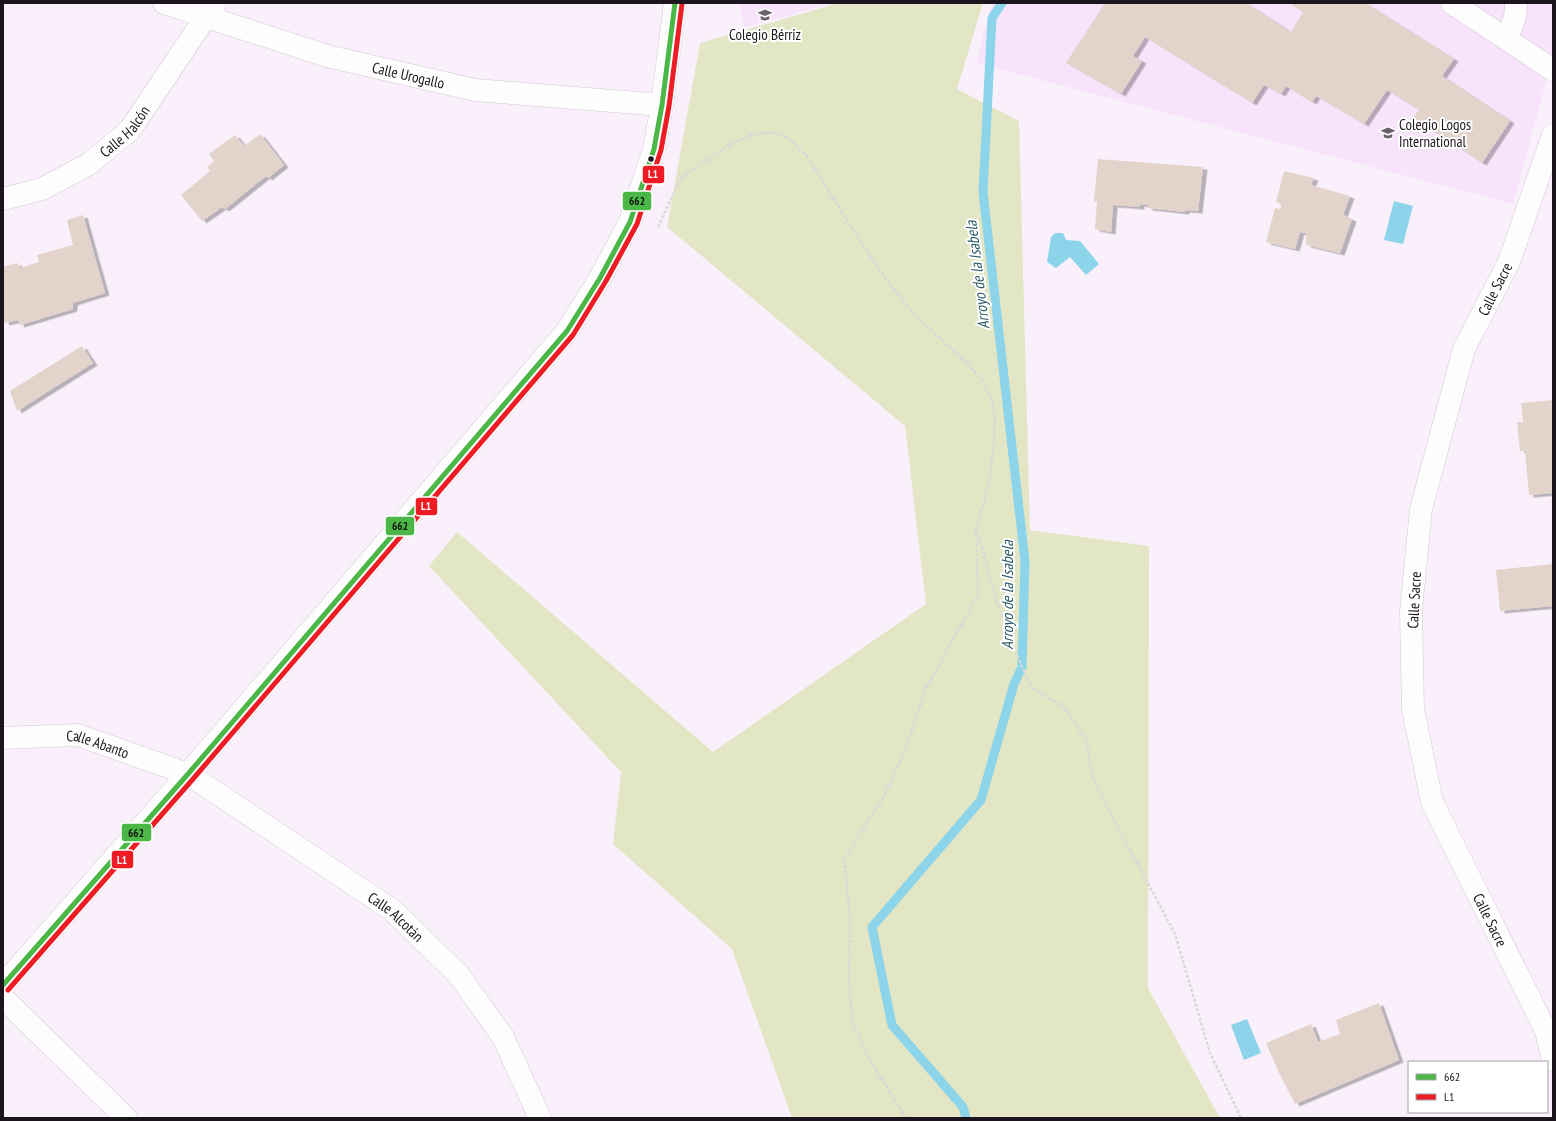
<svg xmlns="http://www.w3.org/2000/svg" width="1556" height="1121" font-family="'PT Sans Narrow',sans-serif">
<defs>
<filter id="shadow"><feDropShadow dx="4.5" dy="2.5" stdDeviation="0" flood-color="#0004"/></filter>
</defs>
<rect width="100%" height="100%" fill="#faf0fb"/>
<g fill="#f8e4fa">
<polygon points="739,3 833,3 744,28"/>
<polygon points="992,3 1553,3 1553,57 1513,204 976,63"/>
</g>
<polygon fill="#e3e6c5" points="839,3 983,3 957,89 1019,121 1030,530 1149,546 1148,988 1220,1118 792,1118 732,949 613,844 621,772 429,566 457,532 713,752 926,604 905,426 667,227 700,43"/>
<g fill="#8bd4ea">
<polygon points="1394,201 1413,206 1403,244 1384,240"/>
<polygon points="1055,233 1063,233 1066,240 1080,241 1099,264 1086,275 1070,257 1056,268 1047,262 1051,237"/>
<polygon points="1247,1019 1261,1053 1244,1060 1231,1025"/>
</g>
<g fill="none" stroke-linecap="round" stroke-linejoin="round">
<polyline stroke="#8bd4ea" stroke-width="9" points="966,1118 963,1107 892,1025 872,927 981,800 1014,684 1022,667 1025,561 983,192 992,18 1002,3"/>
</g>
<g fill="#e2d3cb" filter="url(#shadow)">
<polygon points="1105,3 1246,3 1291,32 1303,12 1289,3 1365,3 1454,59 1442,76 1510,121 1482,163 1413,118 1419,110 1387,90 1364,124 1316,96 1312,102 1286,86 1281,94 1264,85 1252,103 1145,37 1133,56 1142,61 1121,94 1066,63"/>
<polygon points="260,134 284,165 268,178 266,176 225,209 222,207 202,221 181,195 210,171 207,167 214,161 209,154 235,135 244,146"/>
<polygon points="1098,159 1203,167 1198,211 1185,210 1185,212 1148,208 1148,205 1140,204 1140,207 1113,205 1111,232 1095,229 1097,202 1094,201"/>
<polygon points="1284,171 1314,178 1311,185 1350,196 1343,215 1352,219 1340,253 1306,245 1306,233 1300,232 1295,249 1266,242 1275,208 1281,209 1281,204 1276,202"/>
<polygon points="83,215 105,293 73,303 73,309 20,325 18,320 5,323 3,318 3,267 17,263 20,268 39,262 37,255 73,245 67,220"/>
<polygon points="82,346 93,363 17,411 10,391"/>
<polygon points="1553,400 1553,493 1529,495 1525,451 1520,451 1517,422 1523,422 1521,403"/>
<polygon points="1553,564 1553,606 1500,611 1496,570"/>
<polygon points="1379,1003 1399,1060 1295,1104 1279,1073 1266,1043 1311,1024 1318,1042 1340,1034 1336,1020"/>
</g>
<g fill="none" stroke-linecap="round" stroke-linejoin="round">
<g stroke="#d1c8d2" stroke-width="23">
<g id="minor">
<path id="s1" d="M164,3l163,53 148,34 187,15"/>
<polyline points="1452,3 1553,70"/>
<polyline points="1507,39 1515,17 1516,3"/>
<path id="s2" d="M1553,135l-44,127 -45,87 -43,160 -10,102 2,98 19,93 114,229 7,29"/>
<path id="s3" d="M3,199l39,-10 47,-25 41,-34 85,-127"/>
<path id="s4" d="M3,738l75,-3 110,39 204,136 66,64 45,63 37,81"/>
<polyline points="3,985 188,774 567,331 600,278 630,222 654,149 662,105 675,3"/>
<polyline points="3,998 126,1118"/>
</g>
</g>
<g stroke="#dad7da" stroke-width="2.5" stroke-dasharray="3 2" stroke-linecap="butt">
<polyline points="658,227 681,178 736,141 751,135 764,133 776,133 788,138 806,155 879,270 912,312 969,365 982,380 991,397 995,418 994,441 989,484 976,527 978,595 926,688 906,749 883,798 844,859 850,918 849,980 852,1021 869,1058 906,1118"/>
<polyline points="978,532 996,600 1022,667 1033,689 1063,706 1087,742 1093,780 1175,934 1210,1053 1241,1118"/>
</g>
<use href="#minor" stroke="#fefdfe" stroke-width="22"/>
<g stroke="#fff" stroke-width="8">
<polyline id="bus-1" points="3,985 188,774 567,331 600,278 630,222 654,149 662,105 675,3"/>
</g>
<g stroke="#fff" stroke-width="8">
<polyline id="bus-2" points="8,990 193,779 573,335 606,281 637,224 661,150 669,106 682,4"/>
</g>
<use href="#bus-1" stroke="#4ab747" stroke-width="5"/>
<use href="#bus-2" stroke="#ee1c25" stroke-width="5"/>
</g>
<defs>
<g id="school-bare" transform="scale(1.08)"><path d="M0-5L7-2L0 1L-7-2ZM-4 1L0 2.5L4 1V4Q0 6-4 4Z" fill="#6a626b" stroke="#fff" stroke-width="2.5" paint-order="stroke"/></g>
</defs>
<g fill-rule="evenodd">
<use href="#school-bare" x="765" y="15"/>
<use href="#school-bare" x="1388" y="133"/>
</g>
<circle fill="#1c151d" stroke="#fff" stroke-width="1.5" cx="651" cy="159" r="3.5"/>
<g text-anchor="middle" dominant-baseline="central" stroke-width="4" stroke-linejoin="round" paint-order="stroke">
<g font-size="15" fill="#1c151d" stroke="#fff">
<text x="765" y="34">Colegio Bérriz</text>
<text x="1399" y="124" text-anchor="start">Colegio Logos<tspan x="1399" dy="17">International</tspan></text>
</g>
<g font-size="15" fill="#1c151d" stroke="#fff">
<text stroke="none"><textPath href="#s1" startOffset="255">Calle Urogallo</textPath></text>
<text stroke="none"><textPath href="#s3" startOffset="142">Calle Halcón</textPath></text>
<text transform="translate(1495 289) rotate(-63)">Calle Sacre</text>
<text transform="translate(1414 600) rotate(-87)">Calle Sacre</text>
<text stroke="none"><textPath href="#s4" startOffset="96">Calle Abanto</textPath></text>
<text stroke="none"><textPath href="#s4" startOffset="444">Calle Alcotán</textPath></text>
<text stroke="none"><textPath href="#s2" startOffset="825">Calle Sacre</textPath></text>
</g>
<g font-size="16" font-style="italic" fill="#2d5b67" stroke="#fff">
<text transform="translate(977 275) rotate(-97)">Arroyo de la Isabela</text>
<text transform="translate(1007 595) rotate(-90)">Arroyo de la Isabela</text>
</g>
</g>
<g stroke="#fff" stroke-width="1.5">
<rect x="642" y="165" width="23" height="19" rx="4" fill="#ee1c25"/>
<rect x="622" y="191" width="30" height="20" rx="4" fill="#4ab747"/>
<rect x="415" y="497" width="23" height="19" rx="4" fill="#ee1c25"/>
<rect x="385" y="516" width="30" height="20" rx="4" fill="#4ab747"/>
<rect x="121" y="823" width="31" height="19" rx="4" fill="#4ab747"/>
<rect x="111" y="850" width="23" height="19" rx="4" fill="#ee1c25"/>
</g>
<g font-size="11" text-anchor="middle" font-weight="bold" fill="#fff">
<text x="653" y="178">L1</text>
<text x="426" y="510">L1</text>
<text x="122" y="864">L1</text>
</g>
<g font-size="11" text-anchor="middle" font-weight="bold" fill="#111">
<text x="637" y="205">662</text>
<text x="400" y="530">662</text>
<text x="136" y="837">662</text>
</g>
<rect width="1556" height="1121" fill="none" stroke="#1c151d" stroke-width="8"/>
<rect x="1408" y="1061" width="140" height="52" fill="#ffffff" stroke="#a4a1a5"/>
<rect x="1416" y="1074" width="20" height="6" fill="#4ab747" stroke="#a4a1a5"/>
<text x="1444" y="1081" font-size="12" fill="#1c151d">662</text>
<rect x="1416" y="1094" width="20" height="6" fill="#ee1c25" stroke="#a4a1a5"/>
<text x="1444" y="1101" font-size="12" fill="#1c151d">L1</text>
</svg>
